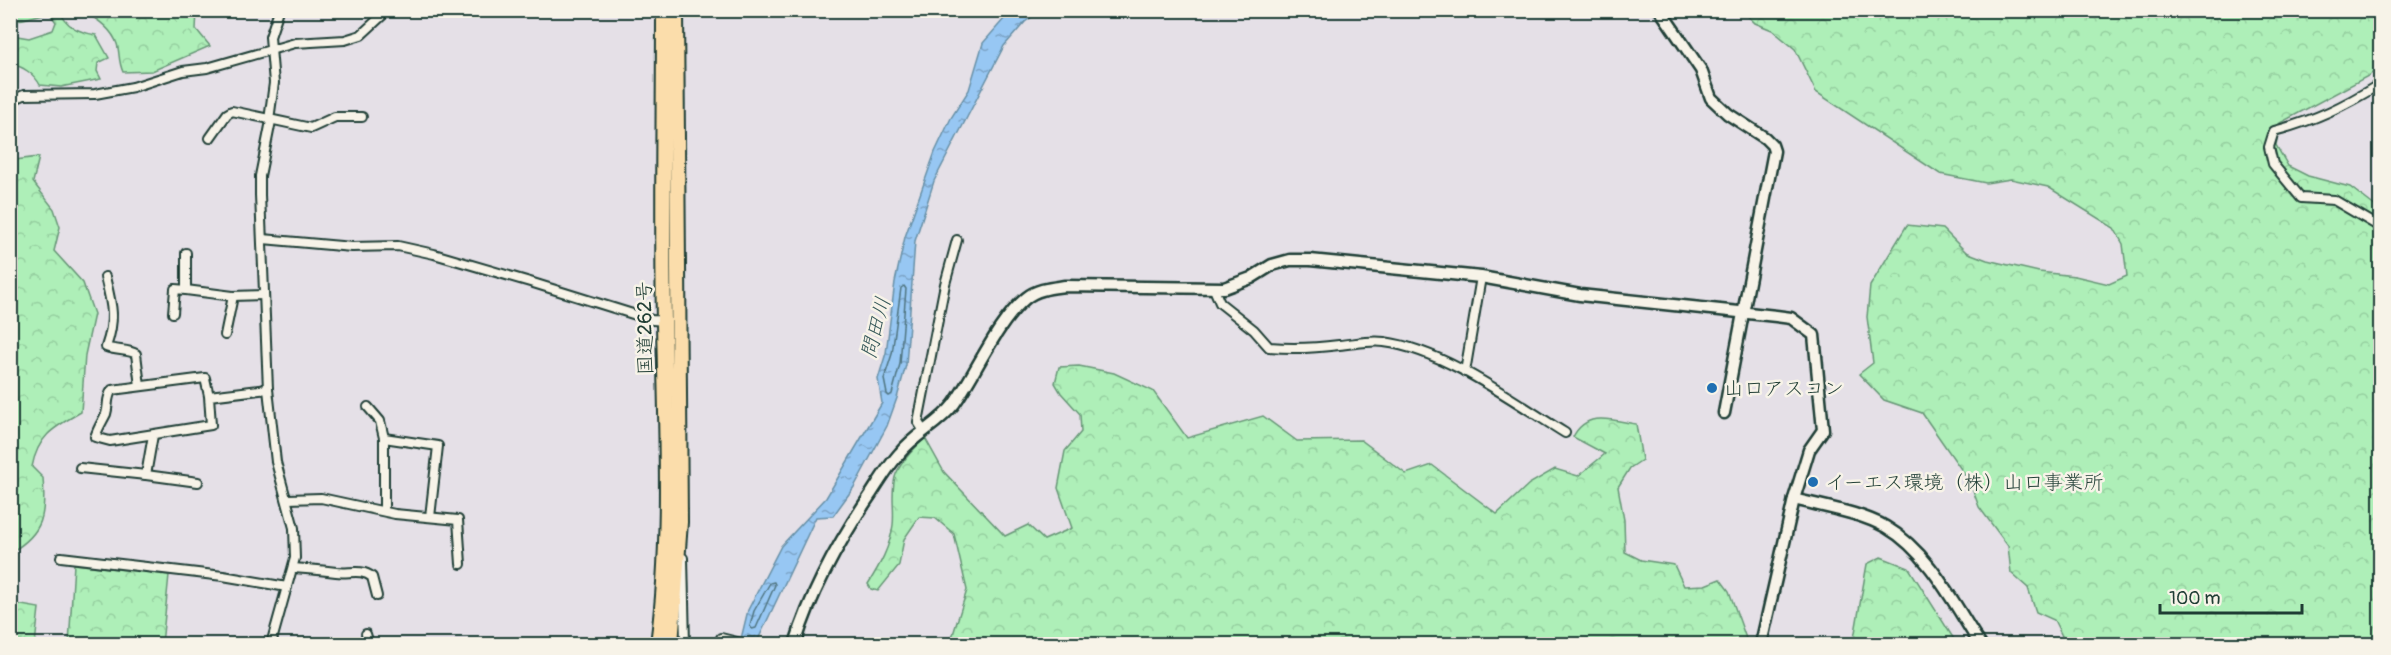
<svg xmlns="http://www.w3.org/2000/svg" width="2391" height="655" font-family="Pangolin,'Klee One',sans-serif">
<defs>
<pattern id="forest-crowns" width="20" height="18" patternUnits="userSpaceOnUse" patternTransform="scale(1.5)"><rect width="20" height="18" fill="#aeefb8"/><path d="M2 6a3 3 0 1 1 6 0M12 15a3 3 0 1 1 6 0" fill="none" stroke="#95ce9f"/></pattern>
<pattern id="water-ripples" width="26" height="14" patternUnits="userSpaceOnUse" patternTransform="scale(1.5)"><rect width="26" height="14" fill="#97c7f3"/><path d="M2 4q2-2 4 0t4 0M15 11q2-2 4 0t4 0" fill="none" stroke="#7ba3c6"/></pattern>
</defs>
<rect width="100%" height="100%" fill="#e5e0e7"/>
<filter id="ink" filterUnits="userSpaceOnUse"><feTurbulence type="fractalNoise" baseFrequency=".0167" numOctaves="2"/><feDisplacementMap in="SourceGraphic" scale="12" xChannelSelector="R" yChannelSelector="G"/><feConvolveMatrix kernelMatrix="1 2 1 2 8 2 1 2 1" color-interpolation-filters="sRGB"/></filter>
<g filter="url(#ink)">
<g fill="url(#forest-crowns)" stroke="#669676" stroke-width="1.5">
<path d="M10,11h50c6,16 19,21 36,24l13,23 -11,5 -1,8 4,8 -40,8 -21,-2c-5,-10 -18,-20 -29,-20v-30l18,3 24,-8 3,-8 -6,-8c-17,-1 -23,9 -39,4z"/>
<path d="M82,11h115l-1,18 14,17 -58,25 -29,1c-5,-11 -3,-19 -6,-28 -5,-15 -21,-26 -35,-33z"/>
<polygon points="1743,11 2380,11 2380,66 2370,75 2280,123 2276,145 2288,166 2308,176 2350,187 2380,210 2380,644 2057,644 2062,636 2054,620 2036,612 2028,588 2011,573 2008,546 1979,507 1970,482 1922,413 1884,400 1859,374 1873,363 1867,317 1870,286 1907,225 1943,229 1966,252 1987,260 2039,272 2075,276 2109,284 2127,276 2123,244 2114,228 2048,187 2011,179 1986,183 1940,174 1816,92 1795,49 1772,30 1755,23"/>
<path d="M39,157l-6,25 21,27 6,18 -6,24 29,32 11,31 -9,41 -4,57c-26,15 -43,23 -49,55l11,11c3,36 1,55 -32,74v-389l4,-3z"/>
<path d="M1079,366l35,7 39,18 34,47 76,-22 34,25 64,-1 45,34 26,-9 65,49 32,-30 26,-15 23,7 27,-22 -32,-17c14,-27 38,-17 63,-13l6,36 -12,8 -12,19 6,33 1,32 16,8 33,5 10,21 21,-1 15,-6 9,12 19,53h-798l17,-54 -13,-56 -19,-16 -16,-1 -15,22 -5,26 -21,26 -7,-2 -3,-5c12,-19 22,-37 25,-59 2,-16 -3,-35 3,-51 6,-14 18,-25 29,-36l19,34 61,64 23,-11 16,15 28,-12 -14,-40 7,-37 16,-19 -1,-18 -19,-21 -6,-10 4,-16z"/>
<polygon points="1881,557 1909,568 1957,644 1853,644 1867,564"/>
<polygon points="74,564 169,575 162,644 69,644"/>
<polygon points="10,603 39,608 35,644 11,644"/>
</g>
<polygon fill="url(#water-ripples)" stroke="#6790a7" stroke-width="1.5" points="1011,11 1040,11 1025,22 1004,46 934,181 915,241 906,365 897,398 887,426 854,487 833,516 816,517 756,644 737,644 741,639 748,610 781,546 826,498 882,403 878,379 886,353 895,282 905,237 935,152 951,118 969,90 983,43"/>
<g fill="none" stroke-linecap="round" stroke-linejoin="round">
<g stroke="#4f7480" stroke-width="1.5">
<polygon points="904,286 906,289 900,364 892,394 889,396 887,394 884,379 892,354 901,288"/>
<polygon points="774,582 775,585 756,628 752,629 750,626 754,611 770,583"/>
</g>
<g stroke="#1f3d34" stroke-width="12">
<g id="street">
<path d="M2380,84c-36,22 -64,36 -106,47l-5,16 4,17 28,34 33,2 46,27"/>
<polyline points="10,101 24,95 95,94 133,87 183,71 207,68 295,43 345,40 361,35 388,10"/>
<polyline points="269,120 274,83 270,37 279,10"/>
<polyline points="210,138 227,114 232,111 311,128 335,117 362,117"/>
<polyline points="263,239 352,247 398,246 434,254 530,282 652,320 667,321"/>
<polyline points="186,253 186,290 233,296 264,295"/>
<path d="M105,277c7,28 11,41 1,70 10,4 23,2 30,7l4,32"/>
<path d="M1214,289l6,14 34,27 15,17c23,2 47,1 70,-2 15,-1 30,-5 45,-3 61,8 129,59 181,91"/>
<polyline points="173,313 175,289 186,290"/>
<polyline points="225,335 233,296"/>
<polyline points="1465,372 1481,277"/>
<path d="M209,396l-4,-18 -93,12c-6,8 -3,15 -6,24 -4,8 -8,14 -11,23l15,4 101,-16 -2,-29 59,-7"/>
<polyline points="368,407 380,421 384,438 384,511"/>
<polyline points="923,430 918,422 945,284 957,240"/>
<polyline points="384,438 438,446 430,517"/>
<polyline points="80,468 146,475 153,435"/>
<polyline points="146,475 198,482"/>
<polyline points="288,499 321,498 395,514 458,520 461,564"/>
<polyline points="61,557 223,576 287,587"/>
<polyline points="683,558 685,644"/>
<path d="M293,568c14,1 28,2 43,4 13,2 25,-4 36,5l5,19"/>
<polyline points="366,634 369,644"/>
<polyline points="721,638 745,644"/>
<polyline points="271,644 295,558 294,528 276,462 268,389 260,195 260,176 271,121"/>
</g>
</g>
<g stroke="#1f3d34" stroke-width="15">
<g id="secondary">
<polyline points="1660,10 1701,70 1711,98 1728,114 1765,138 1772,145 1774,151 1724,413"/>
<path d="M1794,499c30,8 65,13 92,28 43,25 68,77 94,117"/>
<path d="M795,644c17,-54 44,-103 76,-150 9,-14 18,-29 29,-41 15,-19 39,-29 54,-49 22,-31 43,-82 72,-106 11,-9 25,-10 39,-12l159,2 27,-10 21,-13 18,-5h20l171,17 99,18 196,21 15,2 23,17 9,95 -14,20 -15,49 -33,145"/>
</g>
</g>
<g stroke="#1f3d34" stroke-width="18">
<g id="highway">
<path d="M658,644c14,-106 8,-213 6,-321 -2,-104 0,-208 0,-313"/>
<polyline points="671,644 680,522 676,10"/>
</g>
</g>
<use href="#street" stroke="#f7f3e8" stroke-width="8"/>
<use href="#secondary" stroke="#f7f3e8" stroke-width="10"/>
<use href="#highway" stroke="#fbddab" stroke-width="14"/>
</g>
</g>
<g fill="#1f6fb2" stroke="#f7f3e8" stroke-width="2">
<circle cx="1712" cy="388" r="6"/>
<circle cx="1813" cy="482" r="6"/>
</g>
<g text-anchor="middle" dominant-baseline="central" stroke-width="5" stroke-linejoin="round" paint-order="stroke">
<g font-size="20" fill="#1f3d34" stroke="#f7f3e8">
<text transform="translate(645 328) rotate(-91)">国道262号</text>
</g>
<g font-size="20" fill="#1f3d34" stroke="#f7f3e8" text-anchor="start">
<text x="1724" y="388">山口アスコン</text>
<text x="1825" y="482">イーエス環境（株）山口事業所</text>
</g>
<g font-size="21" font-style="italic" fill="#37595a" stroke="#f7f3e8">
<text transform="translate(876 328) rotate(-75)">問田川</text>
</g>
</g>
<rect width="2391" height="655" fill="none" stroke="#f7f3e8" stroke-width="36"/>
<rect x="18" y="18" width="2355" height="619" fill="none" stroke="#1f3d34" stroke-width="2" filter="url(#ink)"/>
<path d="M2160 604v9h142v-9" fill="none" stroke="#1f3d34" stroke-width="3"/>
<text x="2169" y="604" font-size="18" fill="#1f3d34" stroke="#f7f3e8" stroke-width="4.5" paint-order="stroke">100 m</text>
</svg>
